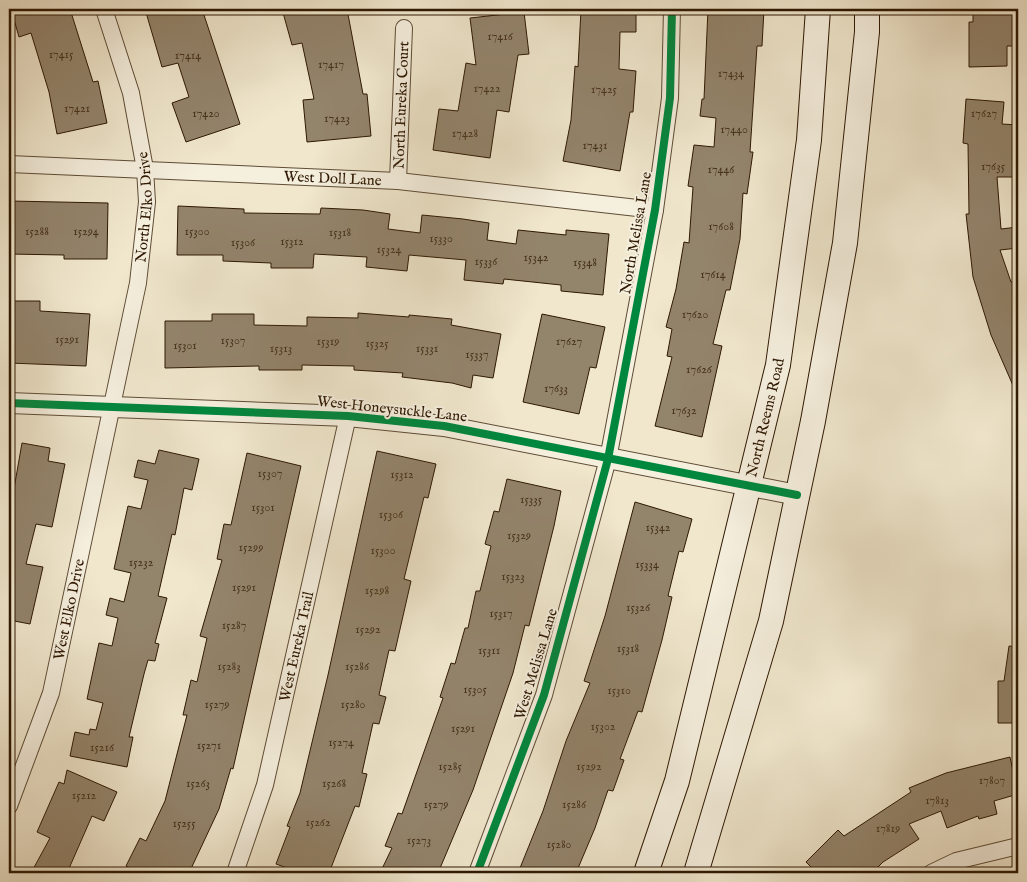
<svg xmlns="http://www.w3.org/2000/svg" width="1027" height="882" font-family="'IM FELL English',serif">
<rect width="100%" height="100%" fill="#f0e7cd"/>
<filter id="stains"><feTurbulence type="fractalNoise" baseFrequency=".004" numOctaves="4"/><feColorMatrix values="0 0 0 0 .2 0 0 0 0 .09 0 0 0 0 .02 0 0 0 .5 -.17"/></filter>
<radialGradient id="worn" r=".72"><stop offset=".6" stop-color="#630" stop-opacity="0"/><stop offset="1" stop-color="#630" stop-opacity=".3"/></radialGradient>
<g fill="#93846c" stroke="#2e1802">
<polygon points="11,9 70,9 93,82 98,81 107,123 57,134 49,92 31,33 19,37"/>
<polygon points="145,9 202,9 240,124 186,142 172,103 189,97 178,63 162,67"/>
<polygon points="282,9 347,9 363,94 367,94 371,136 307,142 303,100 314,99 302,43 292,45"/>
<polygon points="708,9 764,9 762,46 757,46 750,152 753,152 747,194 743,193 740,239 730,290 726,290 713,344 722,346 702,437 655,426 672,357 667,356 672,329 666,327 676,289 684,242 689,243 693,187 688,186 694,145 714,147 716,118 700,116 702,99 704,99"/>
<polygon points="973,9 1018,9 1018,46 1007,46 1007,66 969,67 969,22 973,22"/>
<polygon points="581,10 636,12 636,32 620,32 619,69 636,71 633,112 630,112 620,171 563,161 571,120 575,66 578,67"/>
<polygon points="524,12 529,54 518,55 509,112 497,110 490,158 433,150 439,109 458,111 466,63 476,65 470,18"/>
<polygon points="966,99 1004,102 1002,124 1018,125 1017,177 997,177 1001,229 1018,227 1018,248 1000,250 1011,282 1018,280 1018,397 991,335 973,277 966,214 969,214 968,144 963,143"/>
<polygon points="9,201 108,203 107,259 64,259 64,255 9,254"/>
<polygon points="178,206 244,209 244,213 320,214 321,208 363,210 390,214 388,229 420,233 422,215 463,219 489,223 487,240 516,244 518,230 566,235 566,230 609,234 603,295 561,291 561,285 504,279 503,284 464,280 466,260 409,255 407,271 366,267 367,257 314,254 313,268 271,268 271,263 223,261 223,255 177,255"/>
<polygon points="9,301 40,301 40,311 90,314 86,366 9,363"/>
<polygon points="358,313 409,317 409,315 452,319 451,325 501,334 493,378 473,375 471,388 452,383 402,377 403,373 354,370 354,366 302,365 302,370 259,370 259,366 165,368 165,321 212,321 212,314 254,314 254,325 307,326 307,317 358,318"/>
<polygon points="542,314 605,327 596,368 590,367 579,414 523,402"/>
<polygon points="22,443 50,448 48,461 65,464 52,527 36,524 26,564 43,567 30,624 9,620 9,499 12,500"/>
<polygon points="159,450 199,459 192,490 184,488 175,535 172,534 158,596 167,598 155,643 159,644 155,661 148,660 144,674 129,737 133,737 127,767 70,756 75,732 89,735 90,729 96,730 103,703 87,699 99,643 112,646 118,618 106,615 110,598 124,602 131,573 114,569 128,506 141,509 148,480 134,477 138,460 155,464"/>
<polygon points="377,451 436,464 428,498 424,497 404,579 411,581 395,651 389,650 379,695 386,697 379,724 373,723 362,773 367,774 359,807 355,806 329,873 301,873 276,864 290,827 287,826 300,793 328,675"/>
<polygon points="247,453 301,466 233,769 231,768 219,809 189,873 141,873 126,866 140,838 146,841 165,801 187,715 183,715 191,680 197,682 207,638 200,636 222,560 217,559 224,524 231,525"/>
<polygon points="507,479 561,491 554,526 529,626 525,625 513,673 473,790 438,873 380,873 392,848 385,846 398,813 402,814 443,698 440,697 451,663 455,664 465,628 468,628 476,591 480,591 491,546 485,544 494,511 499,512"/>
<polygon points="635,502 692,519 683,552 679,551 668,596 672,597 662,640 642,712 638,711 620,759 624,760 613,791 608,790 595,828 576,873 518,873 543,811 566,741 590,683 584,681 605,616"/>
<polygon points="1009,646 1018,647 1018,723 998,723 998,681 1004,681"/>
<polygon points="1010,757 1018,794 994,801 997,814 979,819 978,816 947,828 941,811 909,824 919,839 883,862 872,873 817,873 806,862 838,830 844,836 911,792 909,788 946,773"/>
<polygon points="67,770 117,792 104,821 92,816 67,873 31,873 50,838 37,832 59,782 64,784"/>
</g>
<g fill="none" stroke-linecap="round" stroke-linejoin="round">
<g stroke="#5e4c35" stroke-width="18">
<g id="minor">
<path id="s1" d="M9,164l389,17 257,29"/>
<path id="s2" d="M398,181l6,-153"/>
<path id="s3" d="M9,806l42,-113 87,-410 9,-81 -2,-33 -14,-76 -27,-84"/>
<path id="s4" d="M235,873l30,-88 83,-369"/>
<polyline points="477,873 544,695 608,459 655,210 670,98 672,9"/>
<polyline points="931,873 956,861 1018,846"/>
</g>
</g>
<g stroke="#5e4c35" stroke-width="22">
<polyline id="tertiary" points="9,403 348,416 444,426 797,495"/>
</g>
<g stroke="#2e1802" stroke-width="26">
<g id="secondary">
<path id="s5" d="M646,873l31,-92 101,-416 31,-225 9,-131"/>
<polyline points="696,873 771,621 813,421 845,243 867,32 867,9"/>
</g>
</g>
<use href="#minor" stroke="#f5efde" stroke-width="16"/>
<use href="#tertiary" stroke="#f5efde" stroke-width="20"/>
<use href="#secondary" stroke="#f5efde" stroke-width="24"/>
<g stroke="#f5efde" stroke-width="11">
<g id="cycleway">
<polyline points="9,403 348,416 444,426 797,495"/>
<polyline points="477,873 544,695 608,459 655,210 670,98 672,9"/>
</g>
</g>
<use href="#cycleway" stroke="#00873e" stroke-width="8"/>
</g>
<g text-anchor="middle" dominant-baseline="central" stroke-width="4" stroke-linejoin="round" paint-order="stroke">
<g font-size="12" fill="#47331c">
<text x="500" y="36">17416</text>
<text x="61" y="54">17415</text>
<text x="188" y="55">17414</text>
<text x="331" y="64">17417</text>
<text x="731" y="73">17434</text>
<text x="487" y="88">17422</text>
<text x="604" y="89">17425</text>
<text x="77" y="108">17421</text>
<text x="206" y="113">17420</text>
<text x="984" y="113">17627</text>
<text x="337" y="118">17423</text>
<text x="734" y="129">17440</text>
<text x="465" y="133">17428</text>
<text x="595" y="145">17431</text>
<text x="993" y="166">17635</text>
<text x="721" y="169">17446</text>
<text x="721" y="226">17608</text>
<text x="37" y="231">15288</text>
<text x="86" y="231">15294</text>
<text x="197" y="231">15300</text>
<text x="340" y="232">15318</text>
<text x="441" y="238">15330</text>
<text x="292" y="241">15312</text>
<text x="243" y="242">15306</text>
<text x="389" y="249">15324</text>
<text x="536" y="257">15342</text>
<text x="486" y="261">15336</text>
<text x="585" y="262">15348</text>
<text x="713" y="274">17614</text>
<text x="695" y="314">17620</text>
<text x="67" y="339">15291</text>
<text x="233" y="340">15307</text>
<text x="328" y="341">15319</text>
<text x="569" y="341">17627</text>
<text x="377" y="343">15325</text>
<text x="185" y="345">15301</text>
<text x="281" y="348">15313</text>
<text x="427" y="348">15331</text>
<text x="477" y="354">15337</text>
<text x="699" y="369">17626</text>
<text x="556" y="388">17633</text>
<text x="684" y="410">17632</text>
<text x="270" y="473">15307</text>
<text x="402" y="474">15312</text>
<text x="531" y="499">15335</text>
<text x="263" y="507">15301</text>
<text x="391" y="514">15306</text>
<text x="658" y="527">15342</text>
<text x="519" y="535">15329</text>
<text x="251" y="547">15299</text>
<text x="383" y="550">15300</text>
<text x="141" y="562">15232</text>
<text x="647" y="564">15334</text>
<text x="513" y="576">15323</text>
<text x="244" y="587">15291</text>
<text x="377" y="590">15298</text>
<text x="638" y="607">15326</text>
<text x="501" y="613">15317</text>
<text x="234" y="625">15287</text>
<text x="368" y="629">15292</text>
<text x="628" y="648">15318</text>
<text x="489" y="650">15311</text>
<text x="229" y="666">15283</text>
<text x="357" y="666">15286</text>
<text x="475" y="689">15305</text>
<text x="619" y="690">15310</text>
<text x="217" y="704">15279</text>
<text x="353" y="704">15280</text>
<text x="603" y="726">15302</text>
<text x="463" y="728">15291</text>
<text x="341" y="742">15274</text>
<text x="209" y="745">15271</text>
<text x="102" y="747">15216</text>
<text x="450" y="766">15285</text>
<text x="589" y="766">15292</text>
<text x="992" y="780">17807</text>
<text x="198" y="783">15263</text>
<text x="334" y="783">15268</text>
<text x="84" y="795">15212</text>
<text x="937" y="800">17813</text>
<text x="436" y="804">15279</text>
<text x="574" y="804">15286</text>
<text x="318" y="822">15262</text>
<text x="184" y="823">15255</text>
<text x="888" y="828">17819</text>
<text x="419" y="840">15273</text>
<text x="559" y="844">15280</text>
</g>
<g font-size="15" fill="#2e1802" stroke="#f5efde">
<text stroke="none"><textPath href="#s2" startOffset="76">North Eureka Court</textPath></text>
<text stroke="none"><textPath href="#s1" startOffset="324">West Doll Lane</textPath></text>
<text stroke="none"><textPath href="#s3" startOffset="616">North Elko Drive</textPath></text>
<text transform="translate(636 233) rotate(-80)">North Melissa Lane</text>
<text transform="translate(392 409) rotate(6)">West Honeysuckle Lane</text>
<text stroke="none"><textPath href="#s5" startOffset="471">North Reems Road</textPath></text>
<text stroke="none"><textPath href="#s3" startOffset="206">West Elko Drive</textPath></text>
<text stroke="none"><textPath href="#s4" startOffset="235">West Eureka Trail</textPath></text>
<text transform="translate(536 664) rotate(-73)">West Melissa Lane</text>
</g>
</g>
<rect width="1027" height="882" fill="none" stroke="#f0e7cd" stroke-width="30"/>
<rect x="10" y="10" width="1007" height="862" fill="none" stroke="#2e1802" stroke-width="2.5"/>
<rect x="15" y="15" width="997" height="852" fill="none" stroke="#2e1802"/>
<rect width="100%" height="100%" filter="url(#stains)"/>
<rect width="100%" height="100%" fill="url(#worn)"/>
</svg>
